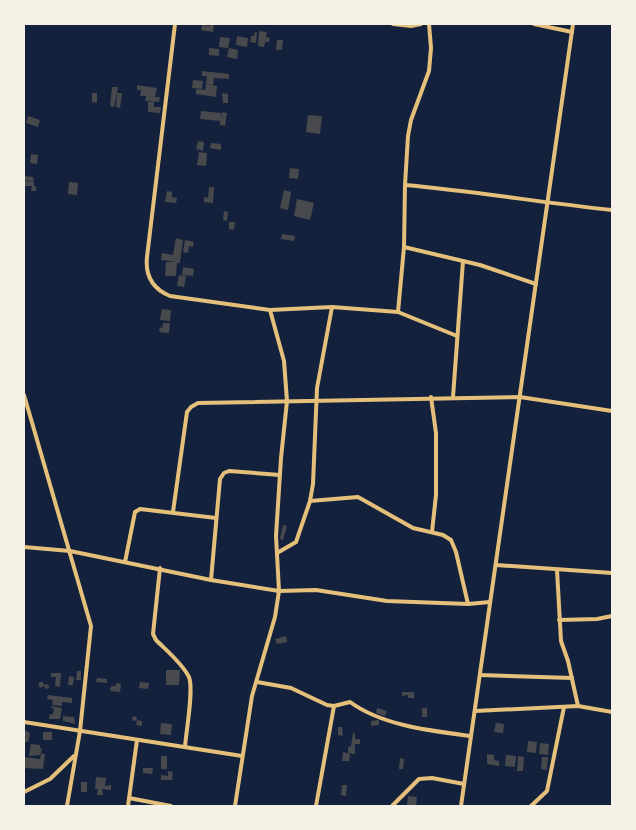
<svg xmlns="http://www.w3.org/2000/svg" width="636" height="830" font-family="Barlow,sans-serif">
<rect width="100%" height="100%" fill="#14213d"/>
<g fill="#48494c">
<polygon points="210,24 214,24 213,32 201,30 202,25 210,26"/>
<polygon points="259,31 267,32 266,37 270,38 269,42 265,42 264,47 258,46"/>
<polygon points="255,32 257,33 256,43 250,42 251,36 254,36"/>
<polygon points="237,36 248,38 247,47 236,45"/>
<polygon points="220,37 230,38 228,48 219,47"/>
<polygon points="277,40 283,40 282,50 276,50"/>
<polygon points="209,48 219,49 219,56 209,55"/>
<polygon points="229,48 238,50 237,59 227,57"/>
<polygon points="202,71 229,74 229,79 214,78 213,85 206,84 207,76 202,76"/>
<polygon points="193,80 203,81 202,89 192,88"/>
<polygon points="206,84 217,86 216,97 196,94 196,89 205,90"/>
<polygon points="137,85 157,88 155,97 160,97 159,102 145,101 146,96 140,96 141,90 137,90"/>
<polygon points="112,87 118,87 114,107 110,106"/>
<polygon points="92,93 97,93 97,103 92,102"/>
<polygon points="117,93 122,93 120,108 116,107"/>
<polygon points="222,93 228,94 228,103 223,103"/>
<polygon points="148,102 154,102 154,107 161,107 160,113 148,112"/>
<polygon points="201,111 221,113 221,119 222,112 227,113 225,126 220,125 220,121 200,119"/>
<polygon points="308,115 322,116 320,134 306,132"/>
<polygon points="28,116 40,120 38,127 26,123"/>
<polygon points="198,141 204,142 203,151 196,149"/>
<polygon points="211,143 221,144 221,150 210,148"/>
<polygon points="199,152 207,153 206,166 197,165"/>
<polygon points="31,154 38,155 37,164 30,163"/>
<polygon points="290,168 299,169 298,179 289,178"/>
<polygon points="25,176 33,177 34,182 25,180"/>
<polygon points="24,181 34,182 34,186 36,187 36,191 31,191 32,186 24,186"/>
<polygon points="69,182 78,183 77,195 68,194"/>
<polygon points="209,187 214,187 213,203 204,202 204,197 208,198"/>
<polygon points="284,190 291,192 288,210 280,208"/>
<polygon points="167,191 172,192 172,197 177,198 176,203 165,202"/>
<polygon points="297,199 314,203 310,220 294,216"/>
<polygon points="224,211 228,212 227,221 223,220"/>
<polygon points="229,222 235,222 234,230 229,229"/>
<polygon points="282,234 295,236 294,241 281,239"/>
<polygon points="176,238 183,240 180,263 177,263 176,276 165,276 166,262 176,262 161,260 162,253 173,255"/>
<polygon points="185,240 194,242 193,247 189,246 188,253 183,252"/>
<polygon points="183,267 194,269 193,276 182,275"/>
<polygon points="179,275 186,276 184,287 177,286"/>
<polygon points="162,309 171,310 170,321 160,320"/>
<polygon points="163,323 170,323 169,333 159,332 160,327 162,328"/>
<polygon points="283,525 287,526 283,540 280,539"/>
<polygon points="286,636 287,642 277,644 275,639"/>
<polygon points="166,670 180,670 179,685 166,685"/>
<polygon points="77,671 81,671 81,680 76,680"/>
<polygon points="51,673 61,673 60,687 55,686 56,677 51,677"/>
<polygon points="69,676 74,677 73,685 68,685"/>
<polygon points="97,678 107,679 107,683 96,682"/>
<polygon points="40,682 43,682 44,685 48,684 49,688 46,689 44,686 40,688 38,684"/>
<polygon points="140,682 149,683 148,689 139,688"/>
<polygon points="116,683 121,684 120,692 110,691 111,686 116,686"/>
<polygon points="402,692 414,692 414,698 408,698 408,695 402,696"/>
<polygon points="48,695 72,698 72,703 62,702 62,706 52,705 53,700 47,699"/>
<polygon points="51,706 62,708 60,719 49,719 50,714 53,714 54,708 51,708"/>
<polygon points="377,708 387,711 385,716 376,713"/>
<rect x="422" y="708" width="5" height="9"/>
<polygon points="63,716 74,717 75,724 63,721"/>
<polygon points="136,716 137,720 142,721 142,726 136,725 137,720 133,721 132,717"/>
<polygon points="379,720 379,725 371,726 371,721"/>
<polygon points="161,723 172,724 171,735 160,734"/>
<polygon points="496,723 504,724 503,733 494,732"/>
<polygon points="338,727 342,727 343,736 338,735"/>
<polygon points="24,730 29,732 30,735 28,742 24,742"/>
<rect x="43" y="732" width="9" height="8"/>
<polygon points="353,733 355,734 355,739 360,739 360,744 355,744 355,754 348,753 348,747 351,746"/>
<polygon points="528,741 537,742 536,753 527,752"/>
<polygon points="540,743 549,744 548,755 539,754"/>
<polygon points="31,744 40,745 40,748 42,749 40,755 29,756"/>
<polygon points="343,752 350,754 349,761 342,761"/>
<polygon points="41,753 45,754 43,769 24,768 24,757 40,759"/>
<polygon points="487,754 494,755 494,760 499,761 499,766 487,764"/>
<polygon points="506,755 516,756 515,767 505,766"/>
<rect x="161" y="756" width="6" height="13"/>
<polygon points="518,756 524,757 523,771 517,771"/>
<polygon points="542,757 548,757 547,770 541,769"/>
<polygon points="400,758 404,759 403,769 399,769"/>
<polygon points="143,768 153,768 152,774 143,773"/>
<polygon points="168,771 173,772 172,780 161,780 161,775 168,776"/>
<polygon points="96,777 106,778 105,786 111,785 111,790 102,789 103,795 97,795 98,789 95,789"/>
<rect x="81" y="782" width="6" height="10"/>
<polygon points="342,785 347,785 346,796 341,795"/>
<polygon points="408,796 417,797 416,806 407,805"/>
</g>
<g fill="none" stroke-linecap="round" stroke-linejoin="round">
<g stroke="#e5c07b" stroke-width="4">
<path d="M175,24l-28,233c-2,19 6,32 23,39l100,14 14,51 3,40 -6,57 -5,78 3,55 -4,26 -23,79 -17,110"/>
<polyline points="393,24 411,26 421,24"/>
<polyline points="534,24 572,32"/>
<path d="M405,185c69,6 138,18 207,25"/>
<polyline points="404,247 480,265 536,284"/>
<polyline points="270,310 332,307 398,312 457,336"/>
<polyline points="398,312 404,247 405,185 408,136 411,120 429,71 431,48 429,24"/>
<polyline points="24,395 91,626 80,731 67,806"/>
<polyline points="431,397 436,433 436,495 432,532"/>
<polyline points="453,397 463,261"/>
<polyline points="310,501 358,497 413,528 443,535 451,540 456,552 468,604"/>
<polyline points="173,512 187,412 191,407 198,403 520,397 612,411"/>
<polyline points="24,547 70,551 211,580 279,591 316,590 387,601 468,604 490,602"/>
<polyline points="277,553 296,542 310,501 313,484 317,388 332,307"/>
<polyline points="125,562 135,512 140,509 216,518"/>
<polyline points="496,565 612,573"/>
<path d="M160,568l-7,66 3,6c11,11 26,23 33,37 5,12 -3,55 -4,70"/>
<polyline points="557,570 561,641 568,661 578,706"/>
<polyline points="211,580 220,479 224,473 229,471 280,475"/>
<polyline points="559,620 597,619 612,616"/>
<polyline points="480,675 572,678"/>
<path d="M257,682l34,6 36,17 7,1 16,-4c33,24 82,29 121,34"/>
<polyline points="475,711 578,706 612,712"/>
<polyline points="24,722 242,756"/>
<polyline points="24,792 50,779 74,756"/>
<polyline points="129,798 171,806"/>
<polyline points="128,806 137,740"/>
<polyline points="316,806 334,706"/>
<polyline points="392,806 419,779 432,778 464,784"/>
<polyline points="461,806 573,24"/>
<polyline points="531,806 547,791 564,707"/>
</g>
</g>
<rect width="636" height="830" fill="none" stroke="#f6f1e7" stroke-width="50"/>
</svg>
